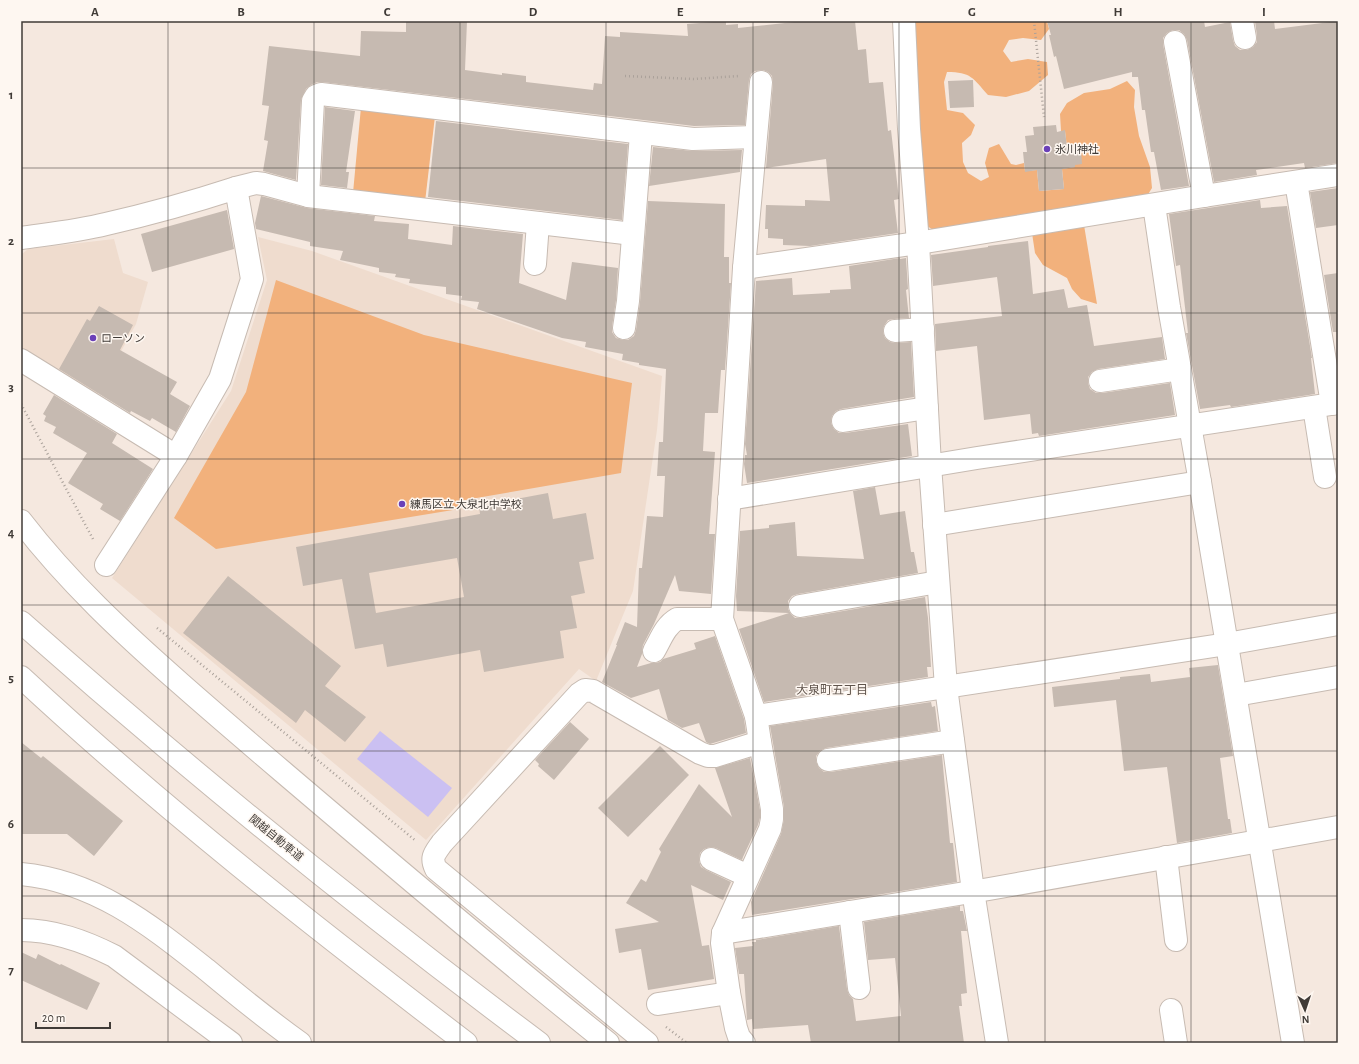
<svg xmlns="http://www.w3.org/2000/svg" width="1359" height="1064" font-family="'Alegreya Sans','Noto Sans JP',sans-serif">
<rect width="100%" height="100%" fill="#f5e8df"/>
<g fill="#efdcce">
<polygon points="258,237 312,251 662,376 657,430 633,591 596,681 579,669 426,840 112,578 231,391 267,280"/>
<polygon points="114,239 123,273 148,282 136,324 97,395 21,349 21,255 28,249"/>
</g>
<g fill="#f2b17c">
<path d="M916,21h131l2,8 -8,11 -18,-2 -14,2 -6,11 8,11 17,-3 19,3 1,13 -19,16 -23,6 -18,-2c-15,-17 -17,-23 -41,-23l-3,10 3,28 16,3 12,12 -4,10 -9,8 1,19 5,11 13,8 8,-4 -4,-14 4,-15 10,-4 12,20 5,1 8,-2 1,8 12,-1 2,21 25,-2 -2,-20 13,-2 -2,-20h-6l-2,-16h-4l-1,-17 7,-11 17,-10 26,-4 17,-8 8,9 -1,17 5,29 11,31 2,21 -7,11 -210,32 -8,-5 -12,-101z"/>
<polygon points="361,107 435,116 425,202 353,193"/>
<polygon points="1084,225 1097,304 1081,299 1072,289 1067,278 1043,265 1035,253 1032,233"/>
<polygon points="276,280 424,335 632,383 621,473 459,501 459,509 216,549 174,518 246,392"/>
</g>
<polygon fill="#cbc0f2" points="380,731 452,788 428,817 357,759"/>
<g fill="#c6bab1" fill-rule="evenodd">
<polygon points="406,21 467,21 465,70 502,75 502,73 526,76 526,82 593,90 594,83 602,84 605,36 620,37 620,32 688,36 687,24 726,21 726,25 738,24 738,28 794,22 794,21 855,21 858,50 866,49 869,83 883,82 888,131 891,130 899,199 894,200 898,233 810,246 783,245 783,239 768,238 768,229 765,229 766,205 805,206 805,200 830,201 826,159 766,168 773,83 772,76 768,72 763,70 755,71 751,74 749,80 745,125 694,126 322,82 317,82 311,85 306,89 301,100 296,180 263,171 268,141 264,140 269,106 262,105 269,46 360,56 361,31 406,32"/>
<polygon points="1047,21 1204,21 1205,27 1230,22 1233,40 1235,46 1240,50 1247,50 1253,47 1257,42 1257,36 1255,21 1274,21 1275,29 1338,21 1338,163 1305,168 1304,163 1256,170 1257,175 1214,182 1187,40 1184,34 1179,30 1173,30 1167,33 1163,38 1163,44 1189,186 1161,190 1154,152 1151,152 1145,110 1142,110 1138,77 1132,77 1132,72 1064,89 1056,56 1054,57 1049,35 1051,35"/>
<polygon points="973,80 974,107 950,108 948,81"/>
<polygon points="325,107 355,111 346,172 349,172 347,188 321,185"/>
<polygon points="436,121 628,144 622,220 428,197"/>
<polygon points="1056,125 1057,132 1065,130 1067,148 1073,147 1073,150 1081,149 1082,164 1075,165 1075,167 1062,169 1064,189 1039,191 1037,170 1025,172 1023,152 1027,152 1025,136 1034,135 1033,127"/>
<polygon points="653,147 693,151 742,150 740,172 649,186"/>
<polygon points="1338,188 1338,225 1316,228 1310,192"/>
<polygon points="261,196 307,208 375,216 374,221 409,224 408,239 452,245 453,226 523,234 519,283 566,300 572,262 618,268 616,300 612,327 612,332 616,338 623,340 628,340 634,336 636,330 640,302 648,201 725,204 724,257 729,257 729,283 731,283 725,370 721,370 718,413 705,413 703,451 715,452 709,534 715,534 711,594 679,591 675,575 654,624 643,645 642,651 642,654 637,667 651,663 655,663 660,662 663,659 696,649 694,643 715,636 744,719 746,733 710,744 706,742 699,723 682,728 668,720 659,689 631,698 602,682 617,645 616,645 625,622 637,627 639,568 642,568 647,516 663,517 665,476 657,476 659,442 663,442 666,369 639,365 639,363 622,360 623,354 585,347 586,342 562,338 477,309 479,302 461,300 462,296 446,294 446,287 409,283 410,279 395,277 396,274 379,272 379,268 340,260 343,251 310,246 310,242 256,229 255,223"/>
<polygon points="1260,200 1261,208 1287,206 1312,358 1311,358 1315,394 1231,407 1230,405 1200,409 1186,333 1188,333 1180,265 1176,266 1169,214"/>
<polygon points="227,210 234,249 152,272 141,234"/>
<polygon points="1028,241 1033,294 1064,289 1068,308 1087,305 1094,346 1162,337 1165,359 1098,369 1092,372 1088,377 1088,383 1090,389 1096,393 1102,393 1170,383 1175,415 1039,436 1038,433 1032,434 1030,414 984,420 977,346 936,351 935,324 1002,316 997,277 933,286 931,255 988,247 988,246"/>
<polygon points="900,258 900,259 906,258 908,289 906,290 909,318 894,319 888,320 884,326 883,332 885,338 890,342 896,343 911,342 914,397 841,409 836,411 832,416 831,423 834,429 839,433 845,433 908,424 912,456 747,483 744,464 745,455 747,455 745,444 756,281 792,278 793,295 830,293 830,290 851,289 849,266"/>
<polygon points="1338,273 1338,332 1333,332 1324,275"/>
<polygon points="99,306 133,325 120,350 177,382 170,394 190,406 176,432 152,418 150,421 131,411 130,413 59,369 87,319 90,321"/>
<polygon points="54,395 117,434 112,443 153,469 120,521 100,509 103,504 68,483 87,453 53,433 56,427 44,421 46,416 43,414"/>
<polygon points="875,487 880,515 905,511 911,552 914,552 918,573 798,594 792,596 788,601 788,609 791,614 795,618 802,618 925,597 928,618 931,667 927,667 928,677 764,702 739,629 789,613 737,611 736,596 740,531 769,528 769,525 795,522 797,556 864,559 853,491"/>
<path d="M548,493l5,26 33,-6 8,46 -15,3 6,31 -14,3 6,32 -17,3 4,27 -80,14 -4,-22 -93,17 -4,-23 -28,5 -13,-70 -39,7 -7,-39 184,-33 -1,-8zM457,558l7,39 -88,16 -7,-40z"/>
<polygon points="228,576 341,666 325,686 366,717 345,742 305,710 296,723 183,633"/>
<polygon points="1218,665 1233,756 1220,758 1228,819 1230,819 1232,833 1177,843 1167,767 1124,771 1116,700 1054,707 1052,687 1120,679 1120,677 1150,674 1151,682 1190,677 1189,668"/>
<polygon points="931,702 932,707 935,706 938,731 826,748 820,751 816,756 816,761 819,768 824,772 830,772 942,755 950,843 953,843 957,882 752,915 751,902 781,834 784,819 784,807 770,726"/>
<polygon points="570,722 589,739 554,780 538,766 539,764 535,760"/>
<polygon points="21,742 41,758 43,756 123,821 94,856 67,834 21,834"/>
<polygon points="660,746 689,775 628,837 598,808"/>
<polygon points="750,758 760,810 760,818 758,825 743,857 742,860 716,848 710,847 704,849 700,853 699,861 701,867 706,870 731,882 723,900 691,885 702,946 709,945 714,979 648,990 641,949 619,953 615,929 659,922 626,903 641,879 646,882 661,852 659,849 699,784 732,817 715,768"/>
<polygon points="960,906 960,911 963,911 967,931 961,931 967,993 961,994 962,1006 959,1006 964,1043 811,1043 808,1025 753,1029 752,1019 747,1020 744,974 739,974 735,948 753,946 752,942 756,942 756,940 839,926 847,989 849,995 853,999 856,1021 901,1016 895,958 868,960 864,922"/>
<polygon points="21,952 36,959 38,954 60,965 61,964 100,983 87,1010 21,980"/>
</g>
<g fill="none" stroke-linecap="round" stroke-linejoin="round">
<g stroke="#c7bbb2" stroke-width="24">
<g id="minor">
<polyline points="904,21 909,129 918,243 930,465 946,687 973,891 997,1043"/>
<polyline points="1242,21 1245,38"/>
<polyline points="1175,42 1204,196"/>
<polyline points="1296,182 1332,404"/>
<polyline points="236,188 256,183 264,184 308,196 633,234"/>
<polyline points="308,196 313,101 316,96 321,94 693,139 755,137"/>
<polyline points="1154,205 1169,307 1200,482 1293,1043"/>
<path d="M21,238c28,-4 57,-7 85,-14 44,-10 87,-22 130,-36l16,91 -32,100 -44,77 -155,-96"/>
<polyline points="535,264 538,223"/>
<polyline points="744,268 918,243 1204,196 1338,175"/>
<polyline points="624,328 628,301 641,134"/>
<polyline points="895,331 923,329"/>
<polyline points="1100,381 1180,369"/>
<polyline points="1314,407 1325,477"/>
<polyline points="843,421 927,408"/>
<polyline points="729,499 977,458 1338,403"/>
<polyline points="934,525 1200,482"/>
<polyline points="106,565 176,456"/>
<polyline points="800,606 938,582"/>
<path d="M654,651c7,-12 11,-25 23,-32h45"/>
<polyline points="1236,695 1338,677"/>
<polyline points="756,716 1227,644 1338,624"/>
<polyline points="760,742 756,716 722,619 744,268 761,82"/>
<polyline points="828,760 953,741"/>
<polyline points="1166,857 1176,940"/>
<polyline points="711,859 748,876"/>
<polyline points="850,912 859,988"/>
<path d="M21,930c33,0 63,11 93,26l117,87"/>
<polyline points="723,933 989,889 1338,827"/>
<polyline points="658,1004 729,993"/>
<polyline points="1171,1010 1176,1043"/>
<path d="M647,1043l-211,-174c-6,-12 -1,-16 6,-26l137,-149 6,-4 8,1 107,62 8,3h7l45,-14 12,67v10l-2,10 -47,104 -1,10 7,50 7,35 3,9 5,6"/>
</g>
</g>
<g stroke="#c7bbb2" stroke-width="24">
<g id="highway">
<path d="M21,521c47,61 103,113 160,163 34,30 68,59 102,88 108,92 215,183 325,271"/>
<path d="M21,622c167,148 340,288 518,421"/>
<path d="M21,677c141,131 293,250 445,366"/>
<path d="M21,874c75,7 129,51 186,96 30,25 61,50 93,73"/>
</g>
</g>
<g stroke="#aaa19a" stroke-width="2.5" stroke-dasharray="1 3" stroke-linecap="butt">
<polyline points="1034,21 1044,117"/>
<polyline points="625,76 693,79 739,76"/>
<polyline points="21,404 94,541"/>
<polyline points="157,628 416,841"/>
<polyline points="666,1027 687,1043"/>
</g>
<use href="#minor" stroke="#fff" stroke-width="22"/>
<use href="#highway" stroke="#fff" stroke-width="22"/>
</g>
<path fill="none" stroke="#403b37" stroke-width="1" stroke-opacity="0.55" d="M168,21v1022M314,21v1022M460,21v1022M606,21v1022M753,21v1022M899,21v1022M1045,21v1022M1191,21v1022M21,168h1317M21,313h1317M21,459h1317M21,605h1317M21,751h1317M21,896h1317"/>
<g fill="#6a40b8" stroke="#fef7f1" stroke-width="1.5">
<circle cx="1047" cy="149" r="4"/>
<circle cx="93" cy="338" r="4"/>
<circle cx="402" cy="504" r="4"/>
</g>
<g text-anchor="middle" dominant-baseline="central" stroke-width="3" stroke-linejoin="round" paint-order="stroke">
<g font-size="11" fill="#403b37" stroke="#fef7f1" text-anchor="start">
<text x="1055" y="149">氷川神社</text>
<text x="101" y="338">ローソン</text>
<text x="410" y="504">練馬区立 大泉北中学校</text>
</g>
<g font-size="11" fill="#403b37" stroke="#fef7f1">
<text transform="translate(276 838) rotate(39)">関越自動車道</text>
</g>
<g font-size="12" fill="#5f544c" stroke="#fef7f1">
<text x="832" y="690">大泉町五丁目</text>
</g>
</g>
<rect width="1359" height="1064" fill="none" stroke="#fef7f1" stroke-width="44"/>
<g transform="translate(1305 1010) rotate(177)" stroke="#fef7f1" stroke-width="3" paint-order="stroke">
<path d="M0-3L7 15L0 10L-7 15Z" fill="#403b37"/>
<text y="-6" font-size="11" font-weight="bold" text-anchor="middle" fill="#403b37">N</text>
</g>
<path d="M36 1022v6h74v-6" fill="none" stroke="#403b37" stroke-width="2"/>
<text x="42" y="1022" font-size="12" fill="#403b37" stroke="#fef7f1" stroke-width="3" paint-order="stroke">20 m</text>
<rect x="22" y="22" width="1315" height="1020" fill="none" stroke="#403b37" stroke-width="1.5"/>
<g font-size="13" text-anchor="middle" font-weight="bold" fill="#403b37">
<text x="95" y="16">A</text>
<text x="241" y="16">B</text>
<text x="387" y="16">C</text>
<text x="533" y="16">D</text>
<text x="680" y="16">E</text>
<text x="826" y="16">F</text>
<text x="972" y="16">G</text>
<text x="1118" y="16">H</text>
<text x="1264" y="16">I</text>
<text x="11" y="99">1</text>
<text x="11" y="245">2</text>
<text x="11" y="391">3</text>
<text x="11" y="537">4</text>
<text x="11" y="682">5</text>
<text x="11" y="828">6</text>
<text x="11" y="974">7</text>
</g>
</svg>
